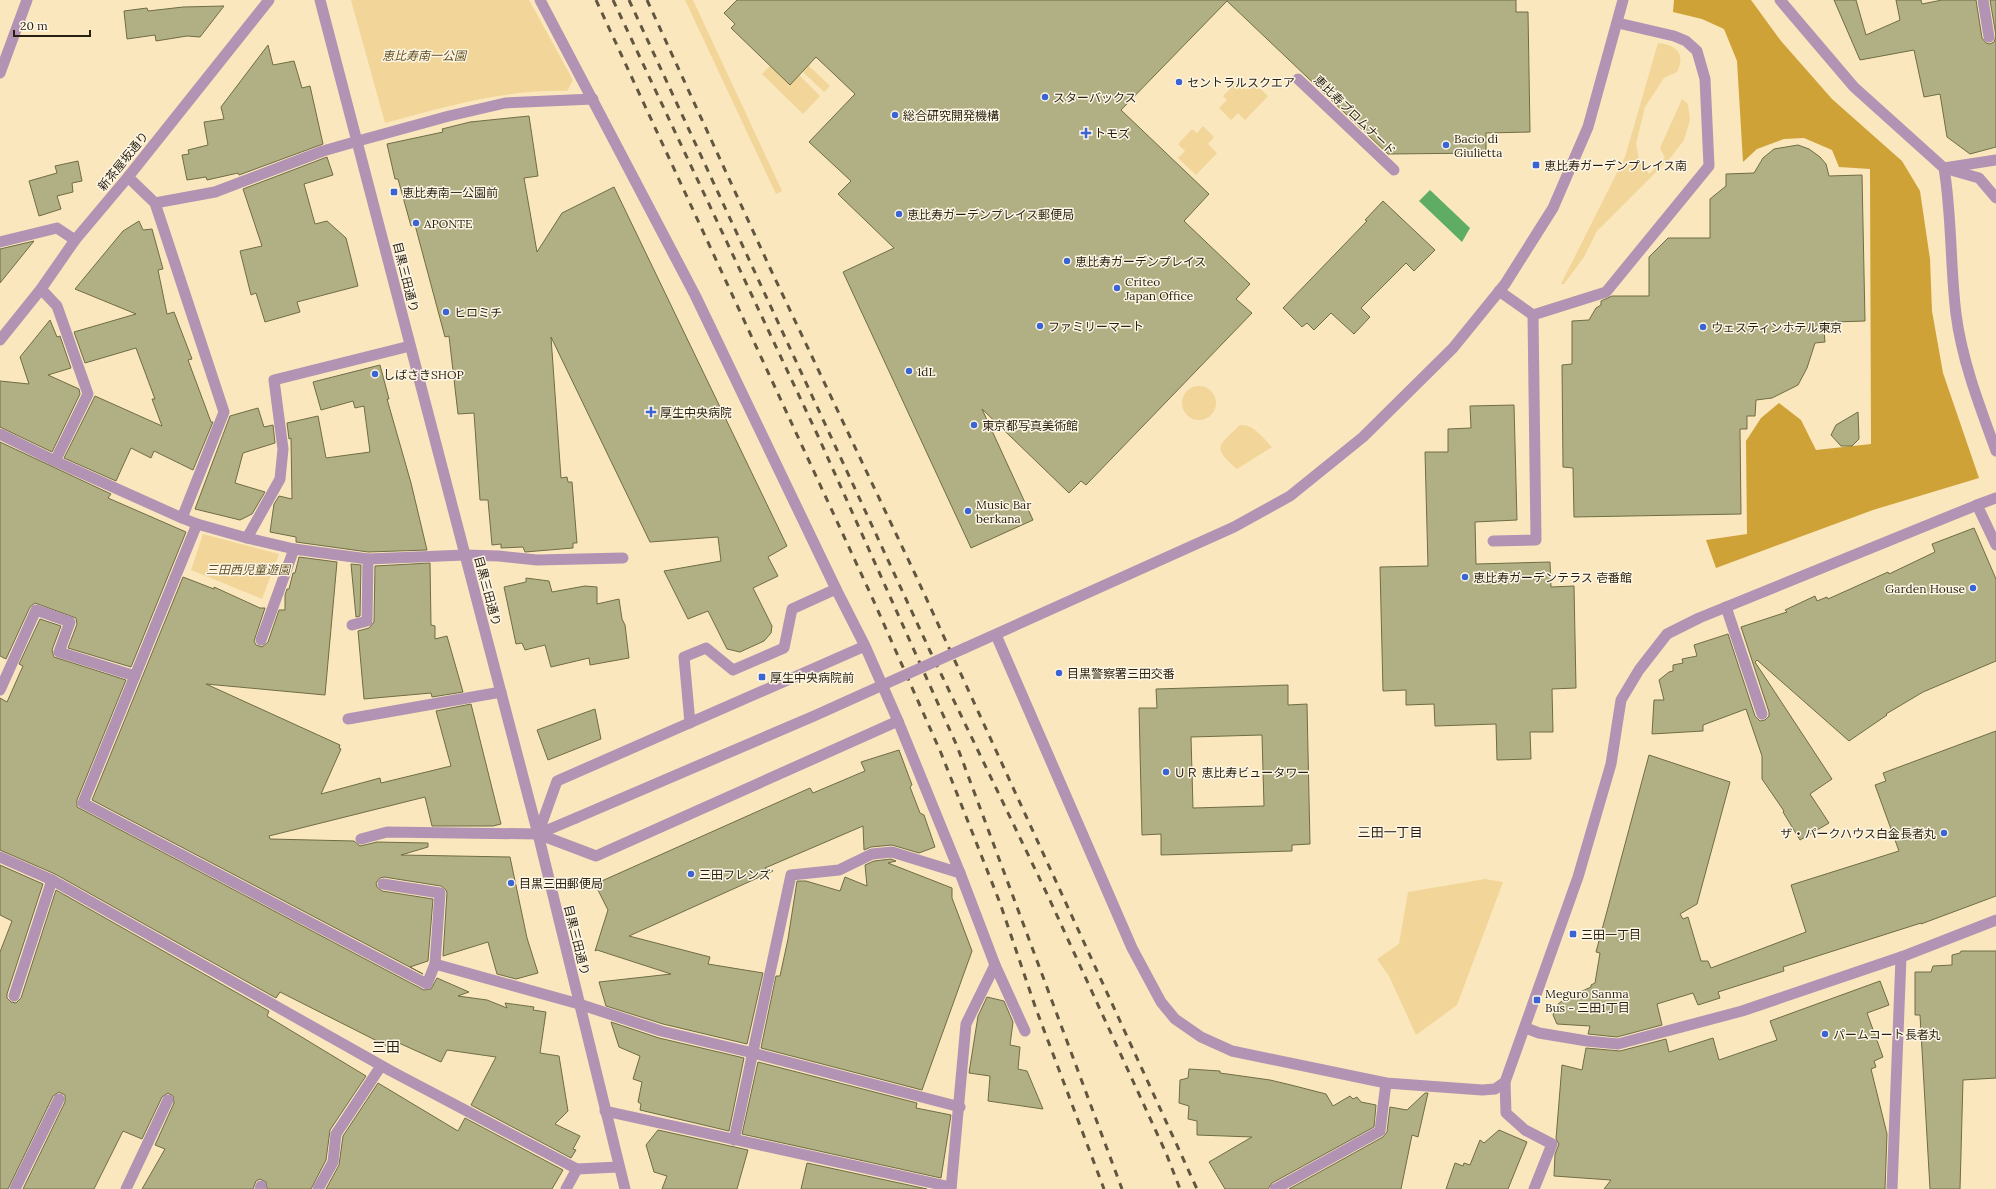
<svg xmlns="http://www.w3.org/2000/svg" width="1996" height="1189" font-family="Lora,'Noto Sans JP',serif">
<rect width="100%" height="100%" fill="#fbe7bd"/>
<g fill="#f2d598">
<path d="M351,0h178l44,80 -6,11c-62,-2 -123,16 -182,32z"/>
<polygon points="685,0 693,0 782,191 776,194"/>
<path d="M1658,43c19,2 28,11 19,29l-13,6 -19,29 -9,37 3,15 10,15 16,-16 -5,-10 22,-49 6,5 2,16 -6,20 -13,17 -74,74 -13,26 -20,27h-3l64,-127z"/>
<polygon points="808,65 830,86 824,92 802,71"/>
<polygon points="770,66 790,84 799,75 820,96 803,114 762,74"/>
<polygon points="1237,82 1246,90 1253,82 1268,96 1245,120 1238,113 1231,120 1219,108 1227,100 1223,96"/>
<polygon points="1203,126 1214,137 1208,144 1217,153 1196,175 1178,158 1185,151 1178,144 1192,129 1197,133"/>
<circle cx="1199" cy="403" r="17"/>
<path d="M1240,425c14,-1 23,13 32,22l-35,22c-26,-23 -19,-22 3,-44z"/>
<polygon points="203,534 279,554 262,599 191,570"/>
<polygon points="1485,879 1503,882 1457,1005 1416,1035 1389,976 1377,959 1399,944 1408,892"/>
</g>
<polygon fill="#cea237" points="1674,0 1751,0 1781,41 1832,99 1902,161 1920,191 1930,259 1932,311 1943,373 1979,478 1873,510 1716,568 1706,540 1747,534 1746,441 1761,418 1779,403 1801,420 1816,450 1871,444 1870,169 1839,167 1832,150 1804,138 1784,139 1757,149 1743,162 1737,61 1724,29 1702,19 1673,12"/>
<polygon fill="#5fad65" points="1430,190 1470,228 1462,242 1419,201"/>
<g fill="#b1af84" stroke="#6f6d45" fill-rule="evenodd">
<polygon points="737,0 1516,0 1516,12 1528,12 1530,132 1486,133 1486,153 1388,154 1227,1 1121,110 1209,194 1184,221 1250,284 1236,299 1252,313 1086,485 1081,481 1069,493 982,409 1033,520 971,548 843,272 894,248 838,194 851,181 809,142 855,94 816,57 790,85 731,28 735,24 724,13"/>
<polygon points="1834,0 1856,0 1866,35 1900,20 1896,0 1921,0 1922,4 1942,0 1976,0 1982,38 1986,43 1990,44 1994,42 1996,36 1990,0 1996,0 1996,147 1970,154 1947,137 1940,94 1924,97 1914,50 1860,60"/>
<polygon points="224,6 200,37 187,36 156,41 155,35 127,39 124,11 147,8 148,11 183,7"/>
<polygon points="268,45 273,65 294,61 302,88 310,86 323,144 239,175 238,173 207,180 206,177 187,180 182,155 189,154 188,150 208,145 204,122 224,119 221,107"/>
<polygon points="529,116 538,176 524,178 537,252 562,213 614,187 787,546 768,557 778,576 753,588 772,626 771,633 764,641 740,652 727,649 708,611 688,619 664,571 721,561 718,537 650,542 551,337 561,478 567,477 568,482 572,482 577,543 573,543 573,548 525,552 523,547 501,548 501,544 492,545 488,500 480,500 474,413 458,414 449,336 445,337 415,225 411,226 398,179 395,179 387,144 443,132 442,129 470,122"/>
<polygon points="1798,145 1809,149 1820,157 1826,164 1829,176 1862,175 1865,321 1835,322 1835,331 1824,331 1825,342 1815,343 1807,368 1798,385 1772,398 1756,400 1755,416 1747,416 1747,429 1740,429 1741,514 1574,517 1573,468 1563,467 1562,365 1572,364 1572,321 1589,320 1596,308 1601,305 1601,301 1612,296 1649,296 1649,257 1668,238 1710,238 1710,199 1726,186 1726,174 1754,173 1763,158 1774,149"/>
<polygon points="327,157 333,175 304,184 315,224 327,221 346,238 358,286 297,302 300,312 265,322 256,293 251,295 240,251 262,246 243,189"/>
<polygon points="78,161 82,181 72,183 73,192 57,196 61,209 39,216 29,181 57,173 55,166"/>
<polygon points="1383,201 1435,250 1414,271 1406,263 1361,308 1370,317 1354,334 1331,313 1314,330 1307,323 1302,327 1283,308 1367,221 1365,220"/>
<polygon points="139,221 143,230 152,229 163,269 158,270 167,314 174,312 192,359 188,360 211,422 213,422 193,470 154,451 151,458 131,448 116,481 64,458 95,396 162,426 152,399 155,399 136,348 85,363 74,332 136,314 75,289 123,231"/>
<polygon points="34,241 0,283 0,249"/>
<polygon points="50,320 57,337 60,336 71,368 48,375 79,389 80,394 52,452 0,427 0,381 29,384 20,357"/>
<polygon points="380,365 389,399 387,399 411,483 427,550 368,552 296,542 296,537 270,532 274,504 279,496 292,499 291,438 289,439 287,423 318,416 326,458 370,452 364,406 355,408 353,401 321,410 313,382"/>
<polygon points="1514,405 1517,520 1475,522 1476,564 1550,562 1551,587 1574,586 1576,688 1552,689 1553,732 1530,732 1531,759 1497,760 1496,724 1435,726 1434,704 1406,705 1406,690 1383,691 1380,567 1428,566 1425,452 1448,452 1448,429 1471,428 1470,406"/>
<polygon points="258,408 264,427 273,425 275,443 243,453 235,483 265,492 252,514 240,520 195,509 230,416"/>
<polygon points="1858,412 1859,439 1852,446 1841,446 1831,435 1836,425"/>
<polygon points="0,442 111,494 108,498 186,532 131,667 68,648 77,624 76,618 35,603 30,607 6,659 0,656"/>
<polygon points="1974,528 1996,579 1996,661 1923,692 1886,714 1887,715 1849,741 1757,660 1755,662 1832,779 1810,794 1829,823 1800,840 1783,812 1784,811 1762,779 1762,756 1746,709 1703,725 1703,731 1652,734 1654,700 1664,700 1659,680 1669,672 1673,671 1673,665 1683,663 1682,659 1697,656 1694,645 1728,634 1755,716 1760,721 1765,720 1769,716 1769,712 1741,627 1787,612 1785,610 1815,596 1817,601 1827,597 1828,599 1888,572 1889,574 1935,552 1932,544"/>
<polygon points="299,557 337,562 325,695 206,684 340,745 339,748 341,749 321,794 380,778 381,783 451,766 436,711 471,704 501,824 493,826 432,826 425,797 269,836 270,839 354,841 360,846 377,842 428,843 428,847 401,855 510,857 527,938 538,973 516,979 497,974 488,942 443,956 447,893 446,890 441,886 384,877 380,878 376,883 377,887 382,891 433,899 428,961 410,967 423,974 92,800 183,577 214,589 214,587 260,608 265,608 254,641 256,645 262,647 268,642 279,610 285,610 285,595 287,589 289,589 293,573 295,573"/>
<polygon points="430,563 431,625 435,626 435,639 447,636 463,692 432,697 431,693 364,699 358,631 369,628 374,622 375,566"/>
<polygon points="351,564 361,565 360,616 356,617"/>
<polygon points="526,578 549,581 552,592 585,586 597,587 597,604 619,599 622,619 625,625 629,658 590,665 589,658 551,667 545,645 525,650 522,643 516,644 504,587 526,582"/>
<polygon points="40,619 61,626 52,650 54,657 126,680 77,800 77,807 424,990 431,989 437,978 469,992 458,996 487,1000 507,1008 505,1003 534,1007 533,1010 546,1012 540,1053 559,1056 568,1111 555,1124 580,1136 573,1149 576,1150 571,1158 471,1105 496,1057 447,1050 441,1062 390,1039 387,1046 280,992 276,998 55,874 0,850 0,698 7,702 23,666 19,664"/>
<path d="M1288,685v20l19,-1 3,140 -18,1v6l-131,4v-21l-19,1 -3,-127h18l-1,-19zM1262,735l2,71 -71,2 -2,-71z"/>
<polygon points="595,709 601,739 548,760 537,730"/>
<polygon points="1996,731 1996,896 1921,924 1921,923 1783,967 1784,971 1718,992 1720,998 1698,1005 1693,993 1657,1004 1662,1025 1617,1037 1588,1034 1590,1026 1557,1024 1553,1015 1558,1004 1565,999 1591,987 1591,985 1595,983 1600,953 1596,952 1649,755 1730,782 1697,904 1680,914 1683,919 1688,917 1701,961 1708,961 1711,968 1806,932 1791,885 1899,851 1875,785 1886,781 1883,773"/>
<polygon points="899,750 912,785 910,787 920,813 924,815 935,847 919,853 892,845 871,847 864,850 863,826 765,868 773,871 629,936 710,957 708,964 763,973 747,1044 663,1024 606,1006 599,982 671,974 597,950 595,951 608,910 595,884 810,788 813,793 865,771 861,762"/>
<polygon points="891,859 896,861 888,863 952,888 952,898 972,951 922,1090 761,1048 776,976 780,976 788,939 797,881 806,881 840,891 845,877 867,886 865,865 874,861"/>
<polygon points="0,865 43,884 7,994 7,998 11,1002 16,1003 21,998 56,890 269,1011 267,1016 366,1076 330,1130 326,1160 311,1189 267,1189 266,1182 260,1179 256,1181 253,1189 142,1189 165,1149 155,1145 174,1103 173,1096 168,1093 162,1097 142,1139 123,1131 94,1189 23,1189 65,1102 65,1095 59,1092 53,1096 8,1189 0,1189 0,952 12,921 0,915"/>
<polygon points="1961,951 1996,951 1996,1078 1963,1080 1960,1189 1930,1189 1920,1015 1915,1015 1915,972 1931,972 1933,966 1952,965 1952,955 1960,953"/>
<polygon points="1880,981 1889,1005 1867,1013 1883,1057 1874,1061 1876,1067 1871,1069 1887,1134 1885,1189 1604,1189 1611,1180 1554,1176 1555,1154 1559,1144 1556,1139 1562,1065 1582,1070 1586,1048 1620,1051 1666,1039 1669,1052 1713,1038 1719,1060 1777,1040 1770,1021"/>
<polygon points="987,997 1004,1001 1013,1022 1010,1045 1020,1047 1018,1069 1027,1071 1043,1109 988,1101 990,1076 969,1073 978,1016"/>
<polygon points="611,1022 659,1038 744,1058 729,1131 640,1110 641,1104 638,1102 642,1082 633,1079 640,1056 619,1047"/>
<polygon points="758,1062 917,1103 916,1108 951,1115 941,1178 742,1134"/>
<polygon points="1189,1069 1220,1071 1220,1073 1270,1080 1291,1085 1326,1094 1333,1106 1350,1096 1353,1099 1357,1097 1361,1102 1376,1105 1374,1127 1272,1183 1268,1189 1225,1189 1209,1162 1252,1137 1197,1135 1197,1121 1188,1119 1189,1106 1179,1103 1180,1080 1188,1078"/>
<polygon points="378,1083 458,1131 465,1118 563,1170 552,1189 326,1189 339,1165 343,1136"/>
<polygon points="1425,1093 1428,1093 1418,1137 1412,1135 1401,1189 1289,1189 1383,1137 1387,1132 1390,1107 1407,1110"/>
<polygon points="658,1130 748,1150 737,1189 662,1189 667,1176 654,1172 646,1145"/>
<polygon points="1499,1130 1527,1142 1508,1189 1446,1189 1455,1163 1463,1166 1464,1163 1470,1165 1480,1140 1484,1143"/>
<polygon points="807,1163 927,1189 801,1189"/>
</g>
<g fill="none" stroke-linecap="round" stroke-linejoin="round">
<g stroke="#b393b3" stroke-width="11">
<polyline points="0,73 27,0"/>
<polyline points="1944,168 1996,160"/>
<polyline points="0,242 57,228 75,240"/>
<polyline points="41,289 57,306 88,394 55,461"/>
<polyline points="1533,315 1606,292 1709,166 1705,79 1697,51 1686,41 1674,36 1618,23"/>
<polyline points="0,434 55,461 182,518 197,524 247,538 294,549 368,559 465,555"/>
<polyline points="182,518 224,412 155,203 215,192 323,151 358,141"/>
<polyline points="197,524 83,803 427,984 435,964 579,1004 661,1031 753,1053 960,1107"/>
<polyline points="247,538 280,479 283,449 274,380 410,346"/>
<polyline points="1493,541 1536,540 1533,315 1499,291"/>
<polyline points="1726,607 1762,714"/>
<polyline points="352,625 367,621 368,559"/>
<polyline points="261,640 294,549"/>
<polyline points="0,690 36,610 70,622 59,652 135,676"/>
<polyline points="348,719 501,692"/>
<polyline points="898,721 960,873 995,965 1025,1031"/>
<polyline points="690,723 684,657 706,648 733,670 784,648 792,609 836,589"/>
<polyline points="361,839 387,832 538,834"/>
<polyline points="383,884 440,893 435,964"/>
<polyline points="14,996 52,880"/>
<polyline points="605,1111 951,1187"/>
<polyline points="734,1140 791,875 839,870 872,854 892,852 960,873"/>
<polyline points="15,1189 59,1099"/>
<polyline points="126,1189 168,1100"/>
<polyline points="260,1189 261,1186"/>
<polyline points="318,1189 333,1162 336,1134 381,1066"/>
<polyline points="951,1189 966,1024 995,965"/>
<polyline points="1275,1189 1380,1131 1386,1083"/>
</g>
<g stroke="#b393b3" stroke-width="11">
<polyline points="1298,79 1394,170"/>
<polyline points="1944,168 1979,178 1996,198"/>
</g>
<g stroke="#b393b3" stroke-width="11">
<polyline points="540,0 695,295 836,589 865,646 898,721 596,856 538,834 557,781 865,646"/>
<path d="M1780,0l74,87 90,81c8,48 6,97 12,146 6,47 24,93 40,137"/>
<polyline points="1983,0 1989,37"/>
<polyline points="358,141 449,116 505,103 593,99"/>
<polyline points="128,177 155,203"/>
<polyline points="1996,498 1977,505 1996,545"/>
<polyline points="465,555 499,556 537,560 623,558"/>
<polyline points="0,857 52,880 391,1071 577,1169 618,1167"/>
<polyline points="1526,1028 1539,1033 1587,1041 1618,1044 1742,1011 1901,957 1996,920"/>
<polyline points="1505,1082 1506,1113 1525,1130 1552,1144 1534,1189"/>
<polyline points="566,1189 577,1169"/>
<polyline points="1892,1189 1901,957"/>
</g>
<g stroke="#b393b3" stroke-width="11">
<polyline points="320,0 538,834 625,1189"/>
<polyline points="0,340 41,289 75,240 128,177 269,0"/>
<polyline points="996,635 1132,948 1161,1002 1175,1019 1201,1037 1232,1051 1386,1083 1482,1090 1495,1089 1505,1082 1578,877 1611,764 1621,700 1639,670 1667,634 1699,618 1977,505"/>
<polyline points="965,648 1234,527 1290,496 1363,437 1453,348 1505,284 1553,208 1588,127 1623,0"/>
<polyline points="538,834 576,818"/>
</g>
<g stroke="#615640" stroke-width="3" stroke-dasharray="7 7" stroke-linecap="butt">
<polyline points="596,0 871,595 941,753 1000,903 1036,1009 1104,1189"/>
<polyline points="613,0 818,436 957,746 1122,1189"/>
<polyline points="629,0 930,651 1048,896 1166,1153 1180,1189"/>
<polyline points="647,0 770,268 916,576 1197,1189"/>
</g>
<polyline stroke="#b393b3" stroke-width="11" points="576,818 814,716 965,648"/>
</g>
<g fill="#3a63d4" stroke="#fef6e5" stroke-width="1.5">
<circle cx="1179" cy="82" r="4"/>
<circle cx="1045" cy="97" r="4"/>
<circle cx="895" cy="115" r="4"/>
<path d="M1084 127h4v4h4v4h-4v4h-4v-4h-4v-4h4z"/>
<circle cx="1446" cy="145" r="4"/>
<rect x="1532" y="161" width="8" height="8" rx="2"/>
<rect x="390" y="188" width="8" height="8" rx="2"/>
<circle cx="899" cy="214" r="4"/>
<circle cx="416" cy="223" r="4"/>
<circle cx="1067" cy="261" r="4"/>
<circle cx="1117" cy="288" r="4"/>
<circle cx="446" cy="312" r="4"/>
<circle cx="1040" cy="326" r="4"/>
<circle cx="1703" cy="327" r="4"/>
<circle cx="909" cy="371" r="4"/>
<circle cx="375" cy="374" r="4"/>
<path d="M649 406h4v4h4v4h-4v4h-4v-4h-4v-4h4z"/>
<circle cx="974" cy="425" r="4"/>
<circle cx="968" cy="511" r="4"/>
<circle cx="1465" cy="577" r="4"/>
<circle cx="1973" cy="588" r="4"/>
<circle cx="1059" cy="673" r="4"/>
<rect x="758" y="673" width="8" height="8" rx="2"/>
<circle cx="1166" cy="772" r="4"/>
<circle cx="1944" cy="833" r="4"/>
<circle cx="691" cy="874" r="4"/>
<circle cx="511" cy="883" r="4"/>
<rect x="1569" y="930" width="8" height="8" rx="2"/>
<rect x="1533" y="996" width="8" height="8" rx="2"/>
<circle cx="1825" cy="1034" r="4"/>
</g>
<g text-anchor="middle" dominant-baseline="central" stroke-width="3" stroke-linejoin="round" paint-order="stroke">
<g font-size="12" font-style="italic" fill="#625025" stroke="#fef6e5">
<text x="424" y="55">恵比寿南一公園</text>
<text x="248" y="569">三田西児童遊園</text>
</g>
<g font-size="12" fill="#271f10" stroke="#fef6e5" text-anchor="start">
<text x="1187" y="82">セントラルスクエア</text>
<text x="1053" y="97">スターバックス</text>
<text x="903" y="115">総合研究開発機構</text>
<text x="1094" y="133">トモズ</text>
<text x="1454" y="138">Bacio di<tspan x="1454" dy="14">Giulietta</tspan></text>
<text x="1544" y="165">恵比寿ガーデンプレイス南</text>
<text x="402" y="192">恵比寿南一公園前</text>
<text x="907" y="214">恵比寿ガーデンプレイス郵便局</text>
<text x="424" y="223">APONTE</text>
<text x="1075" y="261">恵比寿ガーデンプレイス</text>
<text x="1125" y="281">Criteo<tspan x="1125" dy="14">Japan Office</tspan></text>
<text x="454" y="312">ヒロミチ</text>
<text x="1048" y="326">ファミリーマート</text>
<text x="1711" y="327">ウェスティンホテル東京</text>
<text x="917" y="371">1dL</text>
<text x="383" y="374">しばさきSHOP</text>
<text x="660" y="412">厚生中央病院</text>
<text x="982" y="425">東京都写真美術館</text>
<text x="976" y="504">Music Bar<tspan x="976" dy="14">berkana</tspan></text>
<text x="1473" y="577">恵比寿ガーデンテラス 壱番館</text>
<text x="1965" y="588" text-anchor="end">Garden House</text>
<text x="1067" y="673">目黒警察署三田交番</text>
<text x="770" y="677">厚生中央病院前</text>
<text x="1174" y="772">ＵＲ 恵比寿ビュータワー</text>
<text x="1936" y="833" text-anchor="end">ザ・パークハウス白金長者丸</text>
<text x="699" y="874">三田フレンズ</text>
<text x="519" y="883">目黒三田郵便局</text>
<text x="1581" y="934">三田一丁目</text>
<text x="1545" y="993">Meguro Sanma<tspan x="1545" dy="14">Bus - 三田1丁目</tspan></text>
<text x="1833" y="1034">パームコート長者丸</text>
</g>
<g font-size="12" fill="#271f10" stroke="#fef6e5">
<text transform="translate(1355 115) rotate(44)">恵比寿プロムナード</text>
<text transform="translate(123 161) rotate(-51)">新茶屋坂通り</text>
<text transform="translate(406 277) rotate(76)">目黒三田通り</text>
<text transform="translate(488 591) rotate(75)">目黒三田通り</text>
<text transform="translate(577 940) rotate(76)">目黒三田通り</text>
</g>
<g font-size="13" fill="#271f10" stroke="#fef6e5">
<text x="1390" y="832">三田一丁目</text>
</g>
<g font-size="14" fill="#271f10" stroke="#fef6e5">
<text x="386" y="1047">三田</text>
</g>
</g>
<path d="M14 30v6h76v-6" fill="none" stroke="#271f10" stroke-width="2"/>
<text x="20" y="30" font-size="12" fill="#271f10" stroke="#fef6e5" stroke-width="3" paint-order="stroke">20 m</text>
</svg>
